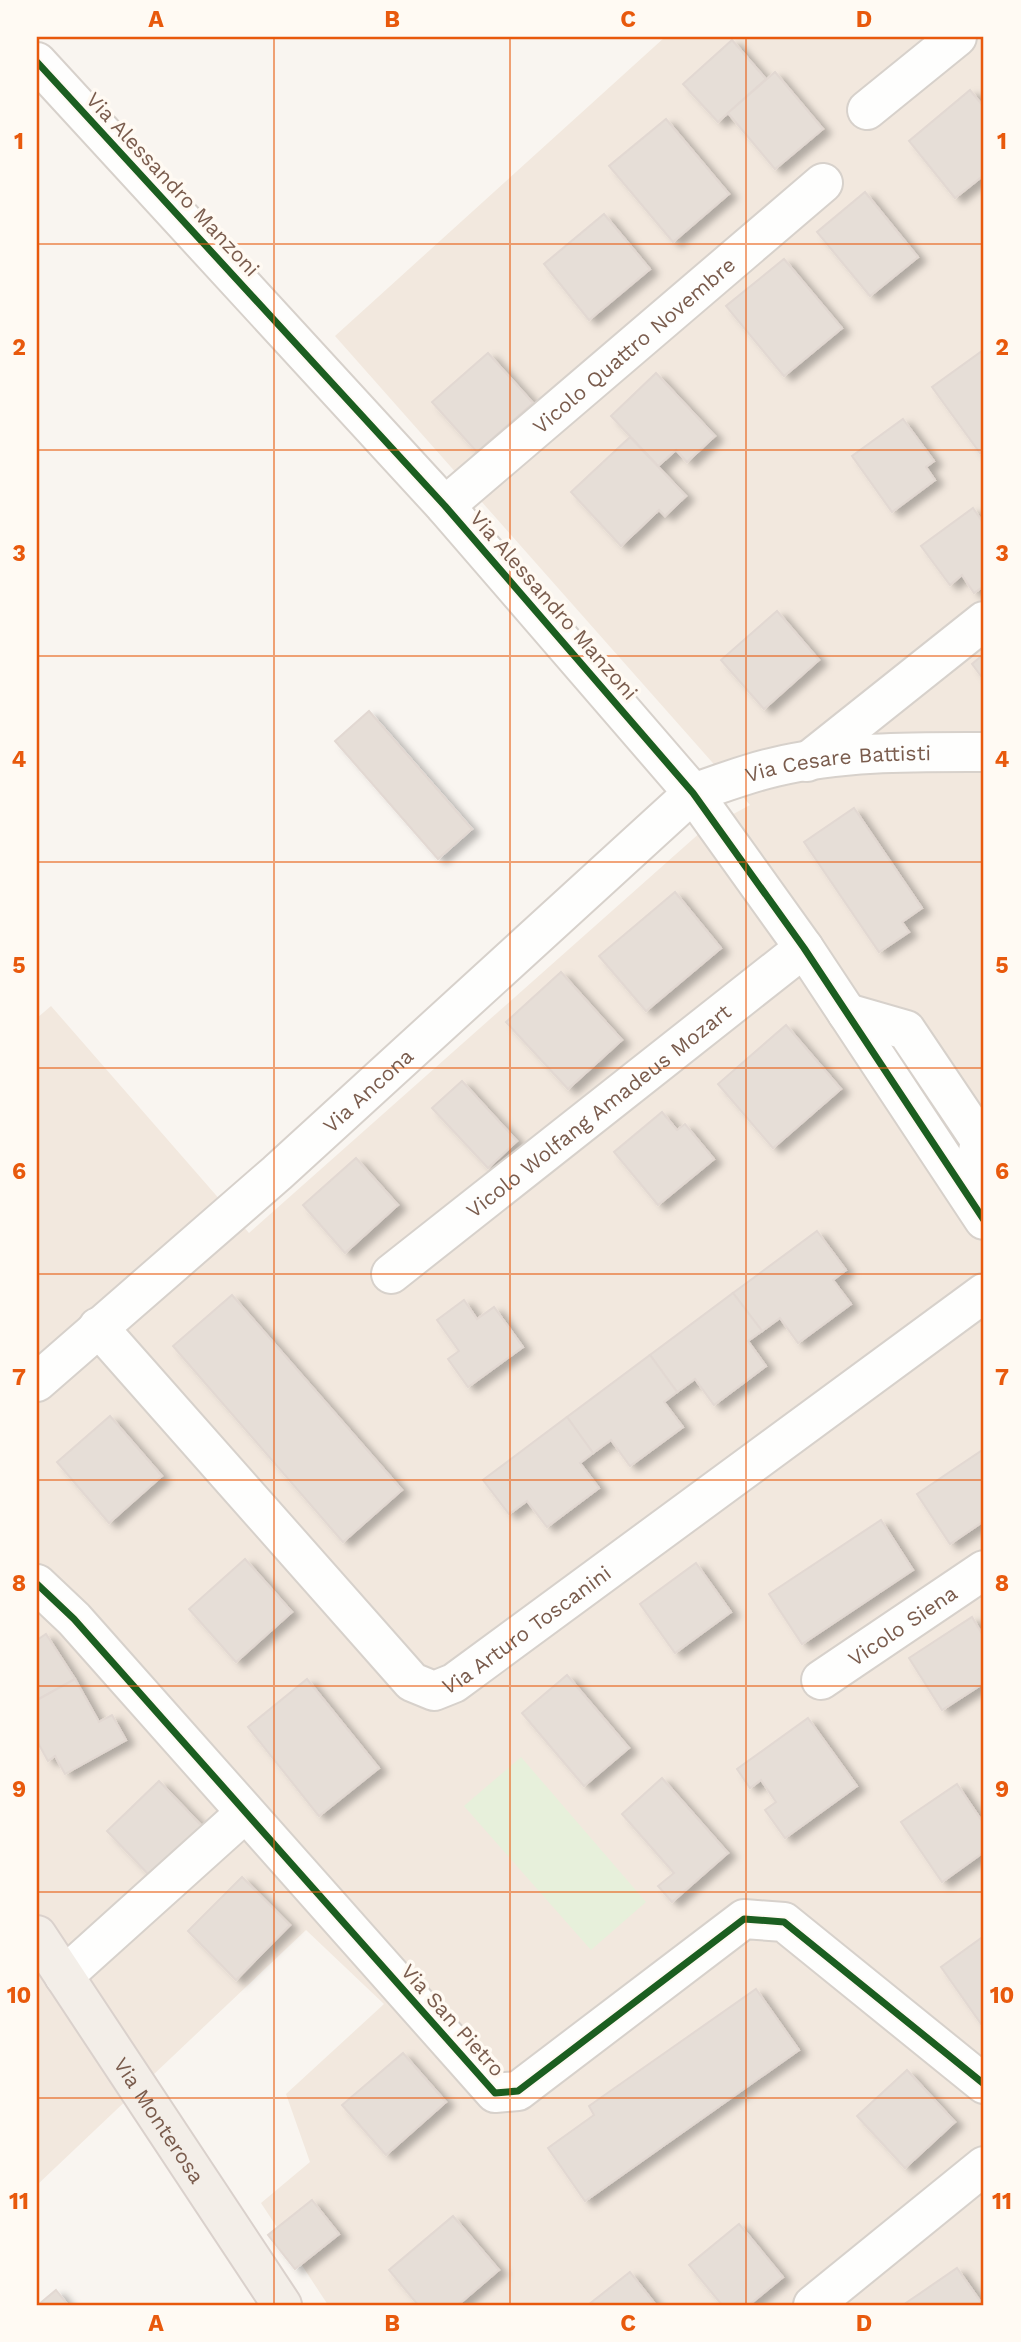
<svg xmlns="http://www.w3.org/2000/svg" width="1021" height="2342" font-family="'Work Sans',sans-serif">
<defs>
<filter id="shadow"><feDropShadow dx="8" dy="4.5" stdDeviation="3.5" flood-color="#0004"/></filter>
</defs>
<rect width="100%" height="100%" fill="#f9f5f0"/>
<polygon fill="#f2e8de" points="665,37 984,37 984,2305 328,2305 261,2203 310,2162 286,2094 384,2004 306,1930 37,2185 37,1018 51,1006 249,1233 702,831 750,805 335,336"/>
<polygon fill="#e7f0db" points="521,1757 646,1902 591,1950 464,1806"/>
<g fill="#e6ded7" stroke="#e2d8d2" stroke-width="2" filter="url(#shadow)">
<polygon points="732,40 766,79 718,122 683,84"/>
<polygon points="775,72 823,129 775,169 728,113"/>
<polygon points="970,90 984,107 984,175 955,198 909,141"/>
<polygon points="666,119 729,194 673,242 609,166"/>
<polygon points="865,192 918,257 870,296 817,232"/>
<polygon points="604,214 650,269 589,320 544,264"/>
<polygon points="784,259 842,328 784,376 726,306"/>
<polygon points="982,351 984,450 980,453 932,387"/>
<polygon points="488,353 533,403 477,452 432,402"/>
<polygon points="656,373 715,436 687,462 676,450 658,466 611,416"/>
<polygon points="903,419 934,461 926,467 935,480 892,512 852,456"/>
<polygon points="630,437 686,496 665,516 659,510 621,546 571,492"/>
<polygon points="973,508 984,524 984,586 974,593 962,575 950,585 921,546"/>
<polygon points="777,611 819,660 764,709 721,660"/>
<polygon points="984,654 984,680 972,664"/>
<polygon points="369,711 472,829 438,859 335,741"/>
<polygon points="854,808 922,908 902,922 909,932 879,952 804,842"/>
<polygon points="675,892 721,948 646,1011 599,956"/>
<polygon points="561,972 622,1040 568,1089 506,1022"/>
<polygon points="786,1025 841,1089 773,1148 718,1084"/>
<polygon points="462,1081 517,1141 488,1168 432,1108"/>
<polygon points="662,1112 677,1130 685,1124 714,1159 658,1205 614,1152"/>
<polygon points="356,1158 398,1205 345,1253 303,1205"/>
<polygon points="817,1231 846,1270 833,1280 851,1304 798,1343 780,1318 762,1331 733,1293"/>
<polygon points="733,1293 762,1331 748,1341 766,1366 714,1405 695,1379 677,1392 650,1355"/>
<polygon points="232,1295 402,1490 343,1542 173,1346"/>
<polygon points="464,1300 477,1319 494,1307 523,1347 468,1387 448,1359 459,1351 437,1320"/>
<polygon points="650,1355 677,1392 664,1402 683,1427 630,1466 611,1440 593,1453 567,1417"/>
<polygon points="110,1416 162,1476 109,1523 57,1462"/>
<polygon points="567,1417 593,1453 580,1463 599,1488 547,1527 527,1501 509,1514 483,1480"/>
<polygon points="984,1449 984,1521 950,1544 917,1494"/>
<polygon points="881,1520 913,1570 802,1644 769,1594"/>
<polygon points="245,1559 292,1612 236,1662 189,1609"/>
<polygon points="696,1563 731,1612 675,1653 640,1604"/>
<polygon points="972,1617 984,1637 984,1683 942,1710 909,1658"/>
<polygon points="46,1634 75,1679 37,1700 37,1640"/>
<polygon points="567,1675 629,1748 584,1786 522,1713"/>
<polygon points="75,1679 99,1722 112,1715 126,1740 65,1774 55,1756 48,1761 37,1741 37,1700"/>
<polygon points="307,1679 379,1768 319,1816 248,1727"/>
<polygon points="808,1718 857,1786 785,1838 765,1810 776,1802 761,1780 750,1788 737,1769"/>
<polygon points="662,1778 728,1853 672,1902 658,1886 674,1873 622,1814"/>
<polygon points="159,1781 202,1826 150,1876 107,1831"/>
<polygon points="957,1784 984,1824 984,1852 942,1882 901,1822"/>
<polygon points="242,1877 290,1925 236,1980 188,1931"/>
<polygon points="984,1936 984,2028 941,1967"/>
<polygon points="756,1989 799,2050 585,2201 548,2148 594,2115 589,2106"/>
<polygon points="403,2053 446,2102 386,2155 342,2105"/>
<polygon points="907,2070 955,2122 905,2168 857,2116"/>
<polygon points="312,2200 339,2234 295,2269 268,2235"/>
<polygon points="453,2216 499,2270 458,2305 418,2305 389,2270"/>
<polygon points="739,2224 783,2277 749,2305 722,2305 689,2265"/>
<polygon points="957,2268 983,2305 903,2305"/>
<polygon points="630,2272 656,2305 588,2305"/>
<polygon points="56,2290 68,2305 38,2305"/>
</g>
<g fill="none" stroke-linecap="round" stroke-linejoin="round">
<g stroke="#d7d1cb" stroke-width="42">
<g id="minor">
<polyline points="37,62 445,506 693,793 804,948 984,1220"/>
<polyline points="867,110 957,37"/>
<path id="s1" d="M445,506l378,-323"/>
<polyline points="807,762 984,621"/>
<polyline points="847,1013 906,1030 980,1140 970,1198"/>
<path id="s2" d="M391,1274l413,-326"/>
<path id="s3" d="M98,1327l314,355 22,9 20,-8 530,-390"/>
<path id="s4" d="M37,1382l240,-209 416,-380c27,-9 55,-20 82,-26 68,-16 140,-15 209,-15"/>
<polyline points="37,1584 74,1619 495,2093 518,2091 744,1919 784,1922 984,2084"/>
<path id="s5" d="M821,1680l163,-110"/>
<polyline points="64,1976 245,1813"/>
<polyline points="813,2305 984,2166"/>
</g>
</g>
<g stroke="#dad1cc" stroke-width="42">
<g id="major">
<path id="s6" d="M37,1935l245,370"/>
</g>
</g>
<use href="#minor" stroke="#fefefd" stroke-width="38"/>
<use href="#major" stroke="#f3eee8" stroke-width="38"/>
<g stroke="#fffaf3" stroke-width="11">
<g id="cycleway">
<polyline points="37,62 445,506 693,793 804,948 984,1220"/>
<polyline points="37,1584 74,1619 495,2093 518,2091 744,1919 784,1922 984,2084"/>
</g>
</g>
<use href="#cycleway" stroke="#1b5e20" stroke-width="7"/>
</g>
<path fill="none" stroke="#e8590c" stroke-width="2" stroke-opacity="0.55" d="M274,37v2268M510,37v2268M746,37v2268M37,244h947M37,450h947M37,656h947M37,862h947M37,1068h947M37,1274h947M37,1480h947M37,1686h947M37,1892h947M37,2098h947"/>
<g text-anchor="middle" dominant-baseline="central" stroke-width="7" stroke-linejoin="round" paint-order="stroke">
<g font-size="21" fill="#7a5c4d" stroke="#fffaf3">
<text transform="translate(173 184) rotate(47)">Via Alessandro Manzoni</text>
<text stroke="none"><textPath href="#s1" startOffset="248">Vicolo Quattro Novembre</textPath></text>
<text transform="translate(554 605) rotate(49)">Via Alessandro Manzoni</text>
<text stroke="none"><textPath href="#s4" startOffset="1031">Via Cesare Battisti</textPath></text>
<text stroke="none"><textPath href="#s4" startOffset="441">Via Ancona</textPath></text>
<text stroke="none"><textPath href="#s2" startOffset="264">Vicolo Wolfang Amadeus Mozart</textPath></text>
<text stroke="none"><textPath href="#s5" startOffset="98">Vicolo Siena</textPath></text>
<text stroke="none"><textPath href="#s3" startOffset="609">Via Arturo Toscanini</textPath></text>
<text transform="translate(453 2020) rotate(48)">Via San Pietro</text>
<text stroke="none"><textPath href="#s6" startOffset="222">Via Monterosa</textPath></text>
</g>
</g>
<rect width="1021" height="2342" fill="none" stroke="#fffaf3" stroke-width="77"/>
<rect x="38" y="38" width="944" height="2266" fill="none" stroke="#e8590c" stroke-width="2.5"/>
<g font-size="23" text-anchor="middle" font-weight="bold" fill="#e8590c">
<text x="156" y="27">A</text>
<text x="392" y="27">B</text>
<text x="628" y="27">C</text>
<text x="864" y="27">D</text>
<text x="19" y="149">1</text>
<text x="1002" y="149">1</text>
<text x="19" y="355">2</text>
<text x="1002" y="355">2</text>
<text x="19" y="561">3</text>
<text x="1002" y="561">3</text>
<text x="19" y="767">4</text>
<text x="1002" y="767">4</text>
<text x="19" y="973">5</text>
<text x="1002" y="973">5</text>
<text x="19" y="1179">6</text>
<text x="1002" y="1179">6</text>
<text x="19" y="1385">7</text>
<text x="1002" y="1385">7</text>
<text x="19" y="1591">8</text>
<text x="1002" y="1591">8</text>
<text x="19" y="1797">9</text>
<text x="1002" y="1797">9</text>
<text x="19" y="2003">10</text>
<text x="1002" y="2003">10</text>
<text x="19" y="2209">11</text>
<text x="1002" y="2209">11</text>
<text x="156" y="2331">A</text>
<text x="392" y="2331">B</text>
<text x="628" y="2331">C</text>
<text x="864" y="2331">D</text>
</g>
</svg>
